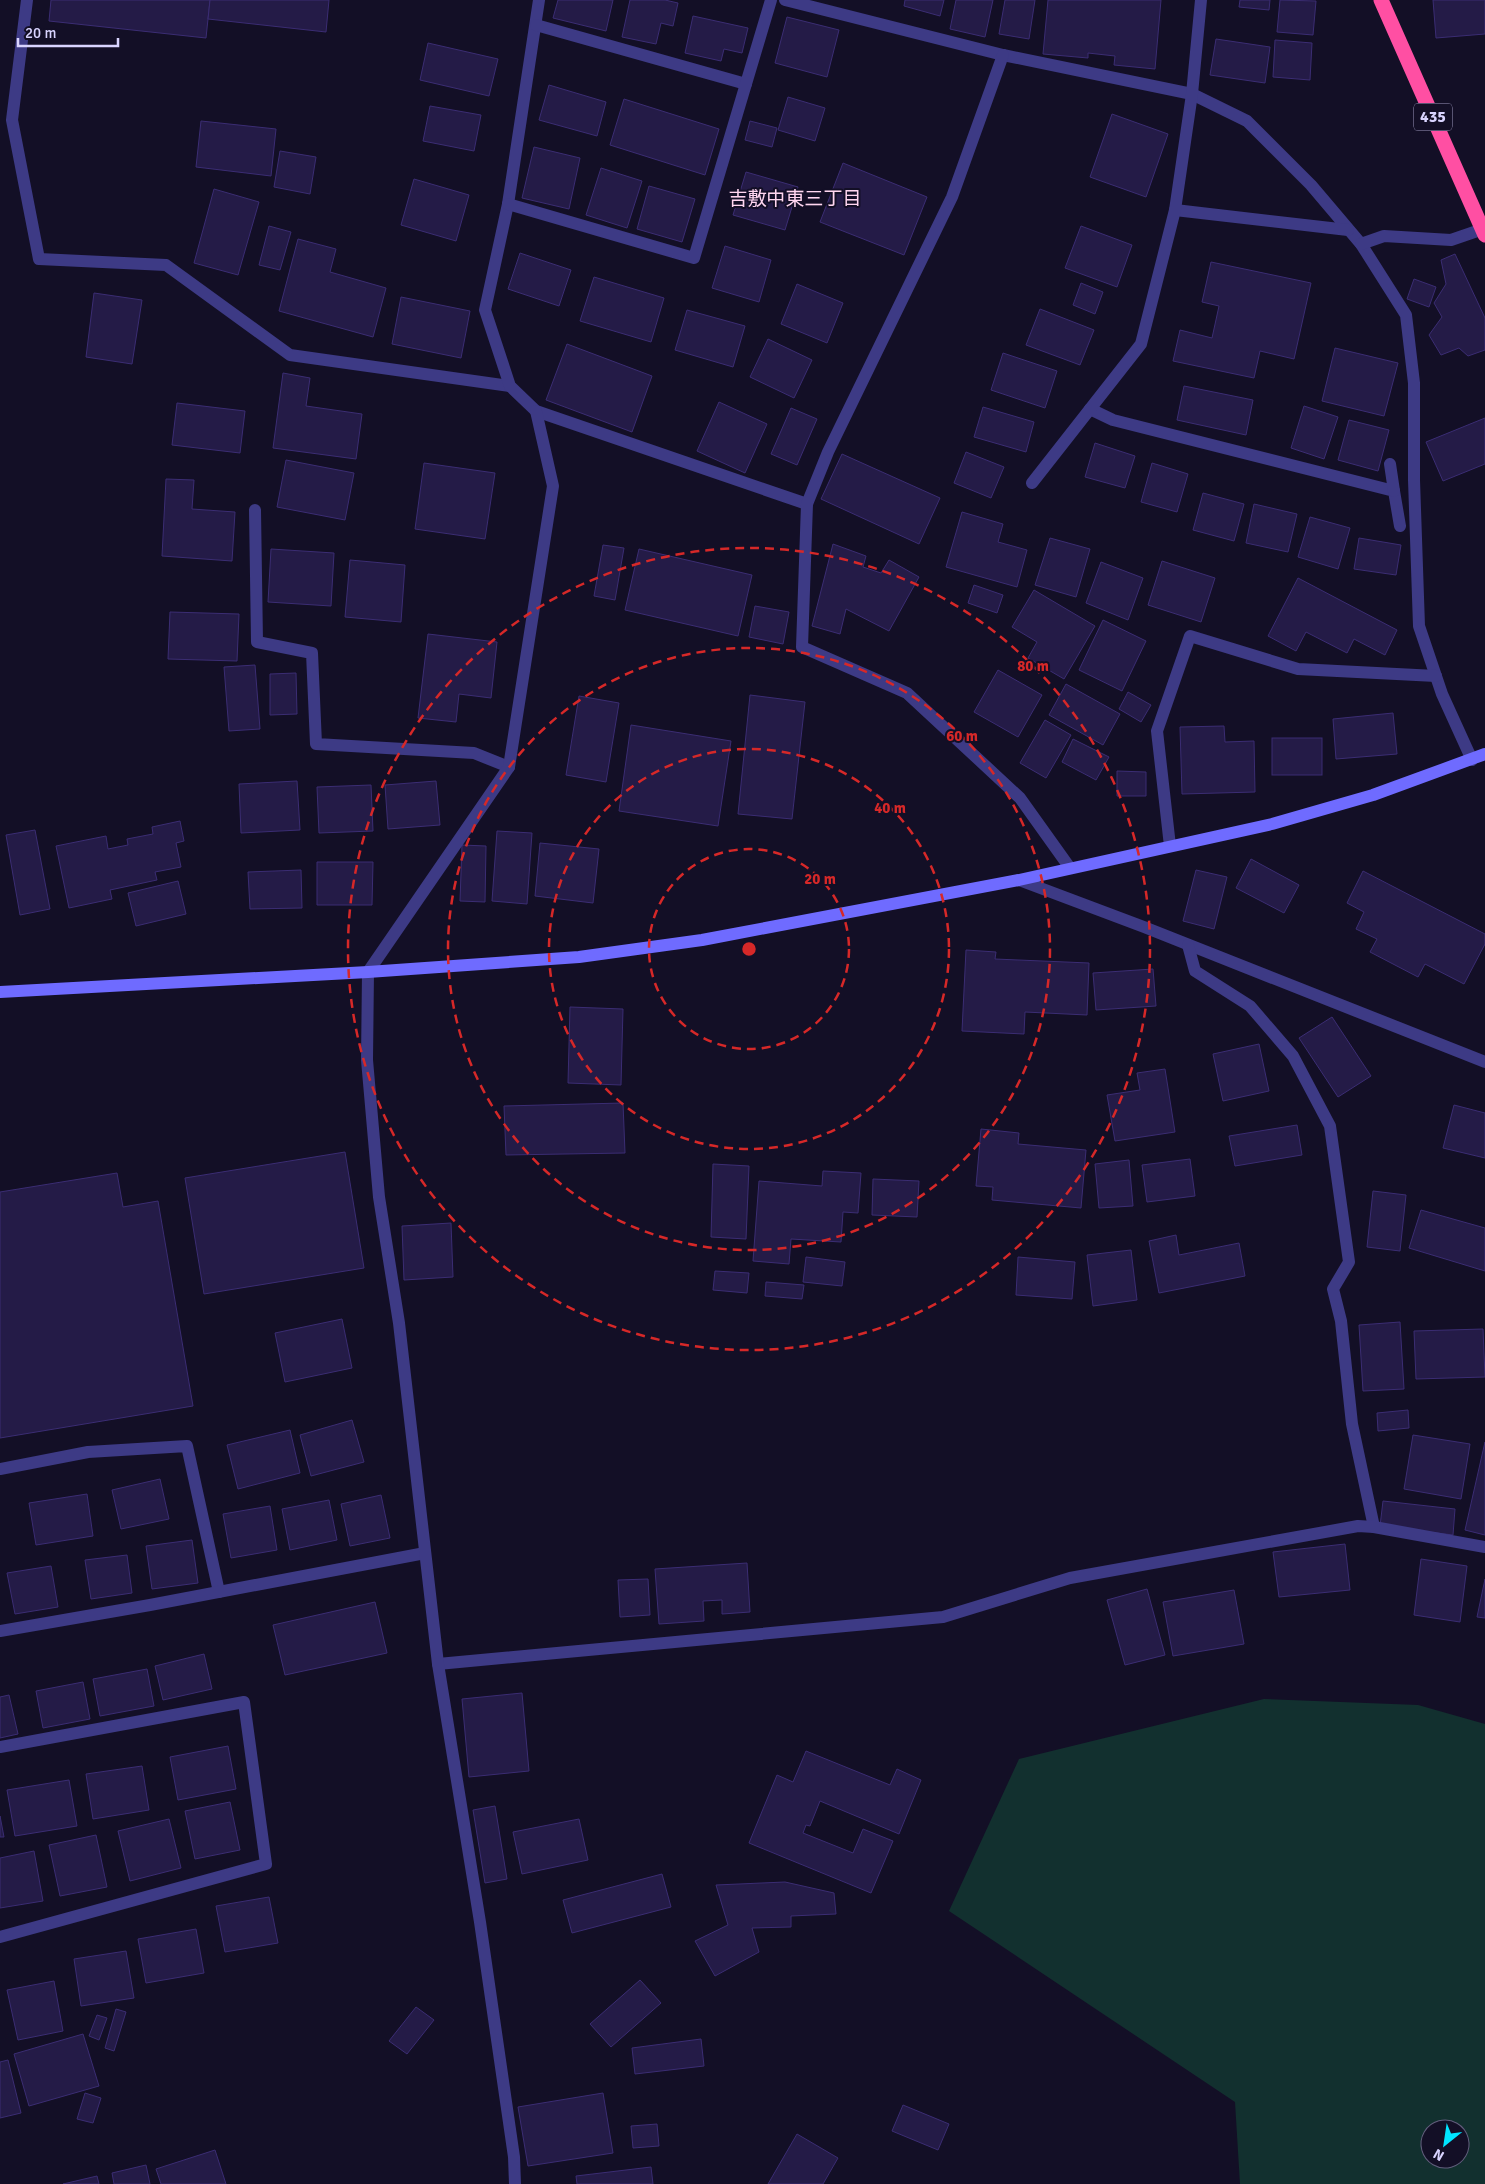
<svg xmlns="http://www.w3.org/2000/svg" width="1485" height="2184" font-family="Signika,'Noto Sans JP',sans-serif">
<rect width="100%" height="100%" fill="#130f26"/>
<path fill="#12302f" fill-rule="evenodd" d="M1264,1699l154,6 67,19v460h-245l-5,-82 -286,-191 70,-152zM1430,2129h30v30h-30z"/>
<g fill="#241b47" stroke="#3b2d73">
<polygon points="51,0 210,0 206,38 49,21"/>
<polygon points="210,0 329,0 326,32 208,19"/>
<polygon points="558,0 613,0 606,31 553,18"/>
<polygon points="630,0 665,0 678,3 673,26 661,23 656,44 622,37"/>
<polygon points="905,0 944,0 940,16 904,6"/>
<polygon points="956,0 993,0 985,37 950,29"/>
<polygon points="1005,0 1035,0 1029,39 999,34"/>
<polygon points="1048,0 1161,0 1155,69 1114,65 1115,56 1088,53 1088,58 1043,54"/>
<polygon points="1240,0 1270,0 1269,10 1239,7"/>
<polygon points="1280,0 1316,1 1313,35 1277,32"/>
<polygon points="1433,0 1485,0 1485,34 1436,38"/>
<polygon points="693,16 748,28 742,53 724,49 721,61 685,53"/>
<polygon points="787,17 839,30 827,77 775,63"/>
<polygon points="1216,39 1270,47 1265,83 1210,75"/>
<polygon points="1275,40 1312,43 1310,80 1273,77"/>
<polygon points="428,43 498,59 489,96 420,80"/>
<polygon points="549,85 606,102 597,136 539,120"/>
<polygon points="788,97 825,108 815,141 778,130"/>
<polygon points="624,99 719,129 705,175 610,145"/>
<polygon points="430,106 481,115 474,151 423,141"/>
<polygon points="1112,114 1168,134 1146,197 1090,177"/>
<polygon points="201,121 276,129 271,176 196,167"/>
<polygon points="750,121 777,128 772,147 745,140"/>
<polygon points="534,147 580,158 569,209 522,198"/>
<polygon points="280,151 316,157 310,194 274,187"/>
<polygon points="843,163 927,197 904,255 820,222"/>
<polygon points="601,168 642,181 627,228 586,215"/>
<polygon points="746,172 798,187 785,230 733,215"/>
<polygon points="414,179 469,195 456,241 401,225"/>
<polygon points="649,186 695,199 682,242 637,229"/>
<polygon points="214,189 259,202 238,275 194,263"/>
<polygon points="269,226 291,232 280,270 259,265"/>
<polygon points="1081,226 1132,245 1117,287 1065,268"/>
<polygon points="298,239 336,249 330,272 386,288 373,337 279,311"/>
<polygon points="725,246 771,260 759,302 712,288"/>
<polygon points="520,253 571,270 559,306 508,289"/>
<polygon points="1455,254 1485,318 1485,350 1468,356 1459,348 1441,355 1429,335 1442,317 1434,303 1446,284 1441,260"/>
<polygon points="1211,262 1311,283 1294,359 1260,351 1254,378 1173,361 1180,330 1212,338 1219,306 1202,302"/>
<polygon points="594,277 664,298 651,342 580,321"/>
<polygon points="1414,279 1436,287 1429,307 1407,299"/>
<polygon points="1081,283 1103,292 1095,314 1073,305"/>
<polygon points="797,284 843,303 827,343 781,324"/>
<polygon points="94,293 142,300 132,364 86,357"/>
<polygon points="401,297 470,311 461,358 392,344"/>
<polygon points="1040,309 1094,330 1080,365 1026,345"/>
<polygon points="687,310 745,326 733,367 675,350"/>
<polygon points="768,339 812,360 794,398 750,377"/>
<polygon points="567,344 652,376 632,432 546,400"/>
<polygon points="1335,348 1398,363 1384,416 1322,401"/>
<polygon points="1003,353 1057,371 1045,408 991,390"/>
<polygon points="283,373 310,378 306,406 362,414 356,459 273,448"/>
<polygon points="1184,386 1253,400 1246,435 1177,420"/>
<polygon points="719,402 767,424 745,473 697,451"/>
<polygon points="177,403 245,411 240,453 172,445"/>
<polygon points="1304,406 1338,417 1324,459 1291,448"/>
<polygon points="983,407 1034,422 1026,452 974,437"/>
<polygon points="791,408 817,419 797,465 771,454"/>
<polygon points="1485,418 1485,464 1443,481 1426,442"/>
<polygon points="1349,420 1389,430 1378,471 1338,460"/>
<polygon points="1095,443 1135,456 1125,488 1085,477"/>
<polygon points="966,452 1004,467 991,498 954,483"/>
<polygon points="842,454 940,498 919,544 821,499"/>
<polygon points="286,460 354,473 345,520 277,507"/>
<polygon points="424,463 495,473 485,539 415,529"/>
<polygon points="1152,463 1188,474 1177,512 1141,502"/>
<polygon points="166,479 194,480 192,509 235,512 232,561 162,556"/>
<polygon points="1203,493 1244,504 1234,541 1193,530"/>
<polygon points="1254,504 1297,514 1288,552 1246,543"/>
<polygon points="962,512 1003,524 998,542 1027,550 1017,587 946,567"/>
<polygon points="1310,517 1350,528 1338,569 1298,557"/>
<polygon points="1050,538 1090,549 1076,597 1035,585"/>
<polygon points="1359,538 1401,545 1396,575 1354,569"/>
<polygon points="833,544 866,556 863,567 881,573 889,560 919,577 889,631 846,609 840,634 812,626"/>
<polygon points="603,545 624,548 615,600 594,596"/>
<polygon points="271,549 334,553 331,606 268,602"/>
<polygon points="639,549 752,575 738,636 625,610"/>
<polygon points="350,560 405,565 401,622 345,617"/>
<polygon points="1162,561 1215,578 1201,622 1148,605"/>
<polygon points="1101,562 1143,578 1128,620 1086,603"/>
<polygon points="1298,578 1397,630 1385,655 1354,639 1347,653 1306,632 1296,651 1268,636"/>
<polygon points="974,585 1003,595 997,613 968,603"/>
<polygon points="1034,590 1095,626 1064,679 1028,658 1037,642 1012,627"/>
<polygon points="755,606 789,612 783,644 749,637"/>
<polygon points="170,612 239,614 237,661 168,659"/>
<polygon points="1103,620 1146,641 1122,691 1079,670"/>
<polygon points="428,634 497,642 491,698 459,694 456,722 418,718"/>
<polygon points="255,665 260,729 229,731 224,667"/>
<polygon points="998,670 1042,695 1018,737 974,712"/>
<polygon points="296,673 297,714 270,715 270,674"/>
<polygon points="1066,684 1120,714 1103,745 1049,715"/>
<polygon points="1128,692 1151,705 1141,722 1119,709"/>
<polygon points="750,695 805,702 792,819 738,814"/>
<polygon points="579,696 619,703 606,782 566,775"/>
<polygon points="1393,713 1397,754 1336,759 1333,719"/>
<polygon points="1045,720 1071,735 1046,778 1020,763"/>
<polygon points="631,725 731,741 718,826 619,811"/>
<polygon points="1224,726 1225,742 1254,741 1255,792 1182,794 1180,727"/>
<rect x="1272" y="738" width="50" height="37"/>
<polygon points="1073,739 1109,757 1096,780 1062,762"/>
<polygon points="1117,771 1146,772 1146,796 1117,796"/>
<polygon points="297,781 300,830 241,833 239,784"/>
<polygon points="436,781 440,825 388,829 385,785"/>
<polygon points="371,785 373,831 319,833 317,787"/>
<polygon points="180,821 184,841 176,843 181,867 155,872 157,880 110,890 112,899 69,908 56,846 106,836 108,849 128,845 127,839 153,834 152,827"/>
<polygon points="35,830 50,909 20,915 6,835"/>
<polygon points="497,831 532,833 527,904 492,901"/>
<polygon points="540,843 599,849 593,903 535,896"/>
<polygon points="462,845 486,846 485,902 460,901"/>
<polygon points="1251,859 1299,885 1284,913 1236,888"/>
<polygon points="317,862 373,862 372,905 317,905"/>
<polygon points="301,870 302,908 250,909 248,872"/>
<polygon points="1196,870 1227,877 1214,929 1183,921"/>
<polygon points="1363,871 1485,934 1485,944 1464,984 1425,964 1418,977 1370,952 1377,939 1356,929 1364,912 1347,903"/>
<polygon points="178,881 186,914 136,926 128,893"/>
<polygon points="966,950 996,952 995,959 1089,963 1087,1015 1025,1012 1024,1034 962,1031"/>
<polygon points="1153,969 1156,1006 1096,1010 1093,973"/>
<polygon points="570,1007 623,1009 621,1085 568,1083"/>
<polygon points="1332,1017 1371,1076 1338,1097 1299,1038"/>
<polygon points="1259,1044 1269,1091 1223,1101 1213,1054"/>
<polygon points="1165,1069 1175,1132 1115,1141 1107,1095 1140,1090 1137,1073"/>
<polygon points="623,1103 625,1153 506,1155 504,1106"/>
<polygon points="1454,1105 1485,1113 1485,1158 1443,1148"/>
<polygon points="1297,1125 1302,1155 1235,1166 1229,1136"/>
<polygon points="981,1129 1019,1133 1018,1144 1086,1150 1081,1208 992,1200 993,1187 976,1186"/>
<polygon points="345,1152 364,1268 204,1294 185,1178"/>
<polygon points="1190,1159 1195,1196 1147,1202 1142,1165"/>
<polygon points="1129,1160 1133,1206 1099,1208 1095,1164"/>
<polygon points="713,1164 749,1166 746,1239 711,1237"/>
<polygon points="823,1171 861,1173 858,1213 843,1212 841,1242 791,1239 789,1264 753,1261 759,1181 822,1186"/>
<polygon points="117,1173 123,1207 158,1201 193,1406 0,1438 0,1192"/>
<polygon points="873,1179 919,1181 917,1217 872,1215"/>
<polygon points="1373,1191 1406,1195 1400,1251 1367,1247"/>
<polygon points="1421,1210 1485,1228 1485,1271 1409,1248"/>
<polygon points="451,1223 453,1277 404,1280 402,1226"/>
<polygon points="1176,1235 1179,1255 1239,1243 1245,1276 1159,1293 1149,1241"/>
<polygon points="1131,1250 1137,1300 1093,1306 1087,1255"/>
<polygon points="806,1257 845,1262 842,1286 803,1282"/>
<polygon points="1018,1257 1075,1262 1072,1299 1016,1295"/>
<polygon points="715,1271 749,1273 747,1293 713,1290"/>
<polygon points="766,1282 804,1285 802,1299 765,1296"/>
<polygon points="342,1319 352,1368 285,1382 275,1333"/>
<polygon points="1400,1322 1404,1389 1363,1391 1359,1325"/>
<polygon points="1483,1329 1485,1377 1416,1379 1414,1331"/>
<polygon points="1408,1410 1409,1428 1378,1431 1377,1413"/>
<polygon points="352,1420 364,1462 311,1476 300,1435"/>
<polygon points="290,1430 300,1473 238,1489 227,1445"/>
<polygon points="1413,1435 1470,1444 1461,1499 1404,1489"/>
<polygon points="1485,1442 1485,1535 1465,1530"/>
<polygon points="160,1479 169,1519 121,1529 112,1490"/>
<polygon points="87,1494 93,1536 36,1545 29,1503"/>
<polygon points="381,1495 390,1538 350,1546 341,1504"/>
<polygon points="329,1500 337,1540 290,1550 282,1509"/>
<polygon points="1383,1501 1455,1509 1453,1535 1380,1526"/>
<polygon points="270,1506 277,1550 231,1558 223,1514"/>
<polygon points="192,1540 198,1583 152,1589 146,1546"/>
<polygon points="1345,1544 1350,1590 1279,1597 1273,1552"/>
<polygon points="127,1555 132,1593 91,1599 85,1560"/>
<polygon points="1421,1559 1467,1566 1460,1622 1414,1615"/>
<polygon points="747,1563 750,1612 722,1614 722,1600 703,1601 704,1621 659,1624 655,1569"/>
<polygon points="51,1566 58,1607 15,1614 7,1573"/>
<polygon points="648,1579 650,1615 620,1617 618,1580"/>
<polygon points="1485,1579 1485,1618 1477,1617"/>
<polygon points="1147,1589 1165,1655 1125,1665 1107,1600"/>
<polygon points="1234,1590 1244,1644 1173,1656 1163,1602"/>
<polygon points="375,1602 387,1653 285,1675 273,1625"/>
<polygon points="204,1654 212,1689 163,1700 155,1666"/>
<polygon points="147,1669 154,1706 100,1716 93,1679"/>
<polygon points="83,1682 90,1719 43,1728 36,1691"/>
<polygon points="522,1693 529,1771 469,1777 462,1699"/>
<polygon points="9,1695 18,1734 0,1738 0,1697"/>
<polygon points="228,1746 236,1789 178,1800 170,1757"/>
<polygon points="806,1751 890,1785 897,1769 921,1780 899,1834 820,1801 810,1826 806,1825 803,1833 853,1853 863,1829 893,1841 871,1893 749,1843 777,1775 793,1782"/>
<polygon points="142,1766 149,1810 93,1819 86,1774"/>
<polygon points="69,1780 77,1826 15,1836 7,1790"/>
<polygon points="230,1802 240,1850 195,1859 185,1811"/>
<polygon points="495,1806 507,1879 485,1883 473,1810"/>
<polygon points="0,1816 4,1837 0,1837"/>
<polygon points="169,1819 181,1868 130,1881 118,1831"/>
<polygon points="579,1819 588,1860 522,1874 513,1832"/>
<polygon points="96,1835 107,1887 60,1896 49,1845"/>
<polygon points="34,1851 43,1901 0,1908 0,1858"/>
<polygon points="662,1874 671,1907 572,1933 563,1900"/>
<polygon points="785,1882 834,1893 836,1914 791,1916 791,1927 752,1928 759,1952 715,1976 695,1941 728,1925 716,1885"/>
<polygon points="269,1897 278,1943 225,1952 216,1906"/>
<polygon points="196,1929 204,1973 146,1983 138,1939"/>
<polygon points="126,1951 134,1998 81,2006 74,1959"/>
<polygon points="640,1980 661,2003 611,2047 590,2024"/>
<polygon points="54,1981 63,2031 18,2040 7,1990"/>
<polygon points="416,2007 434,2020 407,2054 389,2041"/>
<polygon points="116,2009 126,2012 114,2051 105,2048"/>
<polygon points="97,2015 107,2018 99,2040 89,2036"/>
<polygon points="83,2034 99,2086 29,2106 14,2054"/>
<polygon points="701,2039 704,2066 635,2074 632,2048"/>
<polygon points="8,2060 21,2113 0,2118 0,2062"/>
<polygon points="85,2093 101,2098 93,2123 77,2119"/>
<polygon points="603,2093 613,2153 528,2166 518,2107"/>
<polygon points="903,2105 949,2124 938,2150 892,2131"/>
<polygon points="657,2124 659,2146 633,2148 631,2126"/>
<polygon points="797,2134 838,2158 823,2184 768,2184"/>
<polygon points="215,2150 226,2184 161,2184 156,2169"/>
<polygon points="146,2165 150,2184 114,2184 112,2173"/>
<polygon points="651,2167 653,2184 577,2184 576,2176"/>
<polygon points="97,2176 99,2184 63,2184"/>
</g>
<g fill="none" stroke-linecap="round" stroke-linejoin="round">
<g stroke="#3d3a85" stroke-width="12">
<polyline points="27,0 12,120 39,259 166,265 290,355 510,386"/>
<polyline points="539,0 508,204 485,310 510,386 536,411 807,504"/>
<polyline points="785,0 1003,55 1192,94 1247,121 1311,185 1361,244 1406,315 1414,383 1414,480 1419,626 1442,694 1472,760"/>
<polyline points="536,25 746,84"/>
<polyline points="1003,55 952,197 828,452 807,504 802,647 907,693 1020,798 1070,868"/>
<polyline points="508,204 694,258 771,0"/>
<polyline points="1175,210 1348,230"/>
<polyline points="1361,244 1384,236 1451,240 1483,229"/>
<polyline points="1090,409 1113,420 1394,491 1400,526"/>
<polyline points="1390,464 1394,491"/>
<polyline points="1032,483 1141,344 1175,210 1192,94 1201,0"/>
<polyline points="255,510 257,642 312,653 316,744 474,753 509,767"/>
<polyline points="1170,846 1157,731 1190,636 1298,669 1436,676"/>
<polyline points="1019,880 1144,927 1485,1062"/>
<polyline points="1188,945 1195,971 1250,1006 1293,1056 1330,1126 1349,1262 1333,1289 1341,1321 1352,1424 1374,1527"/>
<polyline points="0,1469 88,1452 187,1446 219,1592"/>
<polyline points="0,1631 150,1605 425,1553"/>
<polyline points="438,1664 943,1617 1070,1578 1358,1526 1374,1527 1485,1547"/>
<polyline points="0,1747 244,1702 266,1864 0,1937"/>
<polyline points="515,2184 514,2157 480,1922 438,1664 399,1323 379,1197 367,1060 368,972 509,767 553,486 536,411"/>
</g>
<polyline stroke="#6f6bff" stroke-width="12" points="0,992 368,972 579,957 702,940 1019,880 1272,824 1373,795 1485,754"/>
<polyline stroke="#ff4fa3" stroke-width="15" points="1381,0 1485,235"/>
</g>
<g fill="none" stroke="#d62828" stroke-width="2.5" stroke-dasharray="9 6">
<circle cx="749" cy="949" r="100"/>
<circle cx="749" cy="949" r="200"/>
<circle cx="749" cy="949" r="301"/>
<circle cx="749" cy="949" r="401"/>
</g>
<g text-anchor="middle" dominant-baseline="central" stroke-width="4" stroke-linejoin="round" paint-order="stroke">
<rect fill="#130f26" stroke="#9e99be" stroke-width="1" x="1414" y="103.5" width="38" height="27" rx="4"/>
<g font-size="16" font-weight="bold" fill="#d9d4ff">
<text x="1433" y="117">435</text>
</g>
<g font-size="19" fill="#ffd6f0" stroke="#130f26">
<text x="795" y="199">吉敷中東三丁目</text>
</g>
</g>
<circle cx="749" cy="949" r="8" fill="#d62828" stroke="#130f26" stroke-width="2.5"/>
<g font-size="15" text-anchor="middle" font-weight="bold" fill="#d62828" stroke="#130f26" stroke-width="4" stroke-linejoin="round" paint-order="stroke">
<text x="1033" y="671">80 m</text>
<text x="962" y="741">60 m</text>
<text x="890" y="813">40 m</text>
<text x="820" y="884">20 m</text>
</g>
<g transform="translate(1445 2144) rotate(210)"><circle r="24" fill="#130f26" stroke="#625e7d"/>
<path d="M0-4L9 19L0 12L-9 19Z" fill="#00e5ff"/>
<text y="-8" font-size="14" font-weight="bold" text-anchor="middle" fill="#d9d4ff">N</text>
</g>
<path d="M18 38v8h100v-8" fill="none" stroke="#d9d4ff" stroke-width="2.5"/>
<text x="25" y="38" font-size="15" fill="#d9d4ff" stroke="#130f26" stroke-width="4" paint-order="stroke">20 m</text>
</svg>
